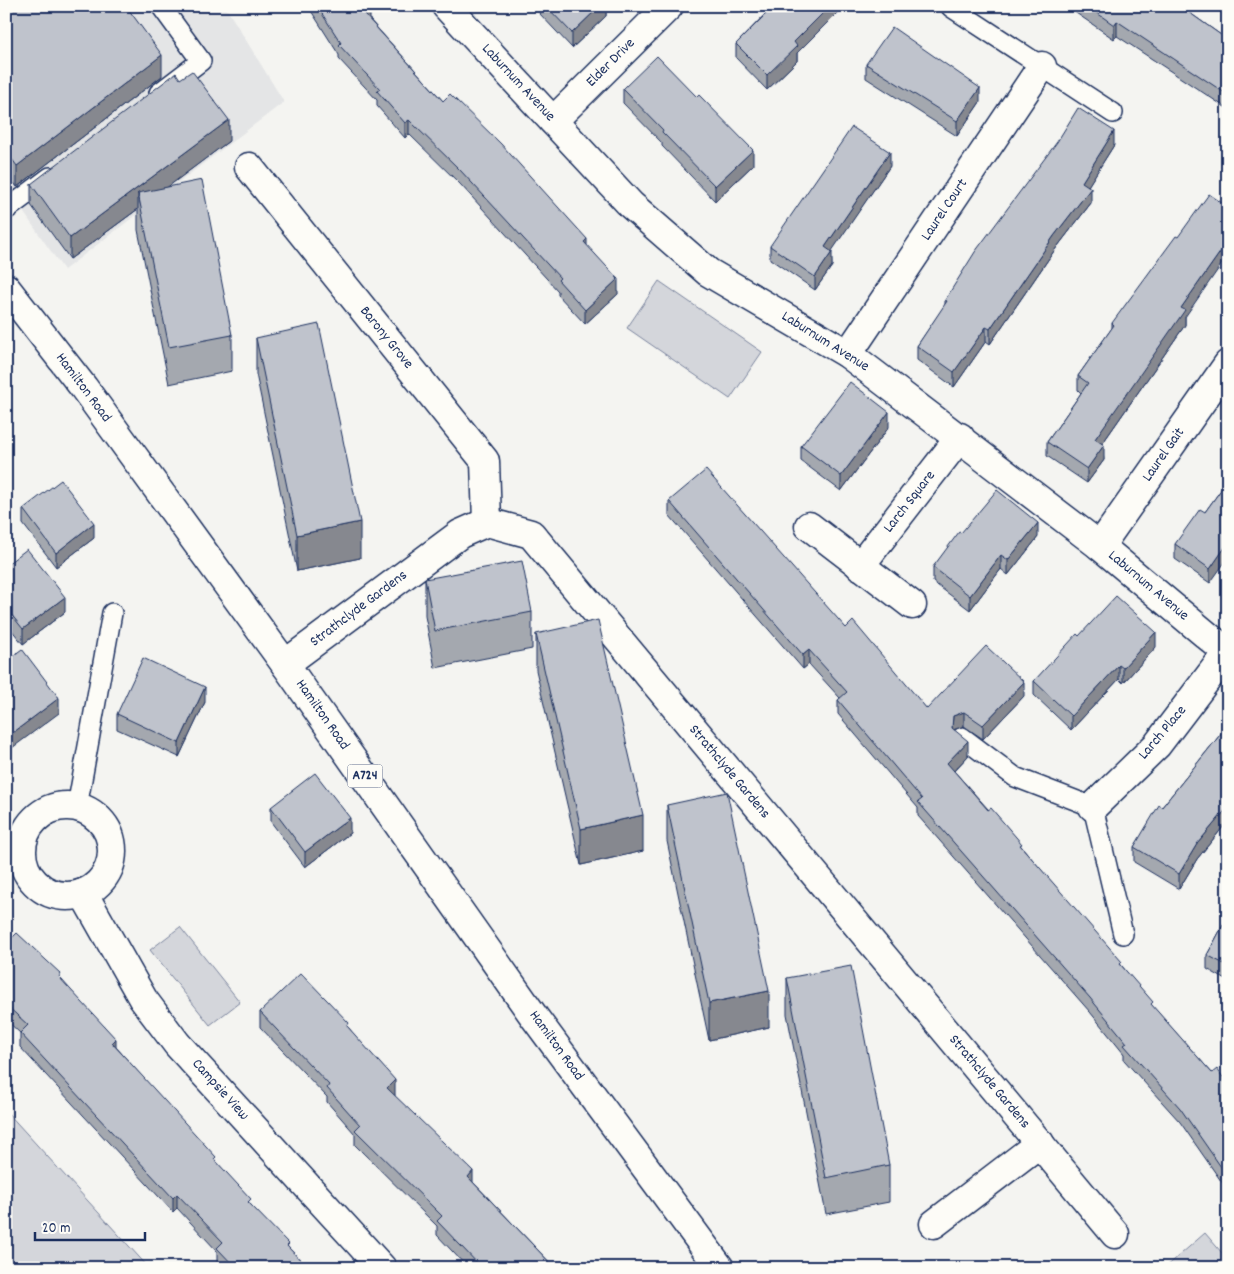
<svg xmlns="http://www.w3.org/2000/svg" width="1234" height="1274" font-family="Dekko,sans-serif">
<rect width="100%" height="100%" fill="#f4f4f1"/>
<filter id="ink" filterUnits="userSpaceOnUse"><feTurbulence type="fractalNoise" baseFrequency=".02" numOctaves="2"/><feDisplacementMap in="SourceGraphic" scale="10" xChannelSelector="R" yChannelSelector="G"/><feConvolveMatrix kernelMatrix="1 2 1 2 8 2 1 2 1" color-interpolation-filters="sRGB"/></filter>
<g filter="url(#ink)">
<polygon fill="#e4e5e6" points="6,6 225,6 284,102 64,270 6,187"/>
<g fill="#d4d6db" stroke="#78829c">
<polygon points="659,281 762,352 730,399 627,328"/>
<polygon points="180,927 240,1002 210,1025 150,950"/>
<polygon points="6,1111 149,1268 6,1268"/>
<polygon points="1205,1233 1228,1260 1228,1268 1165,1268"/>
</g>
<g fill="none" stroke-linecap="round" stroke-linejoin="round">
<g stroke="#1b2f5e" stroke-width="22">
<g id="lane">
<polyline points="951,7 1113,113"/>
<polyline points="159,93 201,61 161,6"/>
<polyline points="6,210 50,177"/>
<polyline points="962,737 1015,777 1093,807 1123,934"/>
<polyline points="77,807 112,613"/>
</g>
</g>
<g stroke="#1b2f5e" stroke-width="31">
<g id="street">
<polyline points="446,6 631,205 708,272 848,354 1100,546 1228,653"/>
<polyline points="553,121 669,6"/>
<polyline points="249,167 485,461 487,522"/>
<polyline points="848,354 1042,66"/>
<polyline points="809,526 912,605"/>
<polyline points="1100,546 1228,364"/>
<polyline points="860,566 960,437"/>
<polyline points="285,664 460,534 487,522 531,534 1115,1234"/>
<circle cx="67" cy="851" r="45"/>
<polyline points="1093,807 1157,745 1227,653"/>
<polyline points="83,893 143,999 177,1044 382,1268"/>
<polyline points="934,1224 1040,1143"/>
</g>
</g>
<g stroke="#1b2f5e" stroke-width="31">
<polyline id="primary" points="6,288 84,388 285,664 535,1018 720,1268"/>
</g>
<use href="#lane" stroke="#fdfcf7" stroke-width="19"/>
<use href="#street" stroke="#fdfcf7" stroke-width="28"/>
<use href="#primary" stroke="#fdfcf7" stroke-width="28"/>
</g>
<g fill="#a4a8af" stroke="#1b2f5e">
<polygon points="308,6 367,6 370,20 443,101 587,246 618,294 585,324 558,295 558,291 460,184 409,134 405,138 377,106 377,100 339,59 339,55"/>
<polygon points="539,6 606,6 606,16 572,48 539,13"/>
<polygon points="773,6 844,6 797,53 797,61 767,90 736,58 736,44"/>
<polygon points="1073,6 1180,6 1228,40 1228,109 1117,36 1114,39 1073,11"/>
<polygon points="6,11 162,76 17,187 6,172"/>
<polygon points="866,64 980,102 957,136 866,78"/>
<polygon points="623,89 753,165 715,201 662,146 662,143 623,103"/>
<polygon points="229,141 167,187 232,335 232,371 169,384 138,230 138,209 70,259 31,205 31,184"/>
<polygon points="1114,145 1088,186 1091,203 1054,251 990,344 986,341 954,387 917,360 917,346 945,305 945,300"/>
<polygon points="890,166 831,251 832,266 815,290 770,259 770,246"/>
<polygon points="1185,317 1185,325 1102,444 1104,460 1087,483 1047,456 1047,442 1081,393 1078,390 1078,376 1112,328 1112,323"/>
<polygon points="256,338 360,558 297,571 256,374"/>
<polygon points="889,427 841,491 801,461 801,446"/>
<polygon points="1228,480 1210,583 1175,559 1175,544 1205,512"/>
<polygon points="669,501 846,628 927,709 1024,696 983,739 964,726 954,730 968,756 954,771 1022,847 1122,966 1153,1007 1212,1073 1228,1084 1228,1191 1180,1122 1124,1060 1124,1054 1090,1012 918,816 918,808 838,714 838,700 840,698 809,664 803,669 669,515"/>
<polygon points="23,509 94,538 56,567 23,524"/>
<polygon points="961,533 1038,537 1008,575 1001,569 970,610 933,582 933,567"/>
<polygon points="6,565 65,612 23,644 6,623"/>
<polygon points="425,579 532,612 532,649 435,668 425,616"/>
<polygon points="536,634 643,851 581,865 536,670"/>
<polygon points="1079,636 1156,647 1123,683 1119,679 1071,730 1034,695 1034,681"/>
<polygon points="205,702 179,757 117,729 117,714"/>
<polygon points="1228,725 1228,821 1197,859 1179,889 1134,862 1134,847 1162,807"/>
<polygon points="667,805 769,1027 709,1040 667,841"/>
<polygon points="271,807 350,833 305,867 271,822"/>
<polygon points="1228,916 1228,981 1207,969 1207,955"/>
<polygon points="6,936 10,940 61,979 116,1047 216,1161 251,1205 289,1248 308,1268 222,1268 217,1262 217,1251 177,1208 173,1212 20,1047 20,1033 6,1020"/>
<polygon points="787,978 889,1165 889,1202 826,1214 787,1014"/>
<polygon points="260,1012 349,1028 395,1095 395,1096 473,1182 555,1268 468,1268 437,1235 437,1226 355,1145 355,1134 327,1102 327,1097 260,1027"/>
</g>
<g fill="#86888f" stroke="#1b2f5e">
<polygon points="600,6 606,6 606,16 572,48 572,33"/>
<polygon points="830,6 844,6 797,53 797,61 767,90 767,75 794,42"/>
<polygon points="370,11 370,26 365,15"/>
<polygon points="1117,21 1117,36 1114,39 1114,25"/>
<polygon points="162,55 162,76 17,187 17,166"/>
<polygon points="980,88 980,102 957,136 957,121"/>
<polygon points="229,120 229,141 141,207 138,193 138,209 70,259 70,238"/>
<polygon points="409,120 409,134 405,138 405,123"/>
<polygon points="1114,131 1114,145 1082,196 1082,182"/>
<polygon points="753,150 753,165 715,201 715,186"/>
<polygon points="890,152 890,166 825,261 825,247"/>
<polygon points="1091,188 1091,203 1054,251 990,344 990,329 1054,236"/>
<polygon points="587,239 587,254 584,242"/>
<polygon points="1228,241 1228,255 1185,317 1185,325 1095,454 1095,439 1181,308"/>
<polygon points="832,252 832,266 815,290 815,277"/>
<polygon points="618,279 618,294 585,324 585,310"/>
<polygon points="986,327 986,341 954,387 954,372"/>
<polygon points="889,412 889,427 841,491 841,476"/>
<polygon points="1104,445 1104,460 1087,483 1087,469"/>
<polygon points="360,522 360,558 297,571 297,535"/>
<polygon points="94,523 94,538 56,567 56,553"/>
<polygon points="1038,523 1038,537 1008,575 1008,560"/>
<polygon points="1228,543 1228,558 1210,583 1210,569"/>
<polygon points="1001,555 1001,569 970,610 970,596"/>
<polygon points="65,597 65,612 23,644 23,629"/>
<polygon points="1156,632 1156,647 1123,683 1123,668"/>
<polygon points="809,650 809,664 803,669 803,655"/>
<polygon points="1119,665 1119,679 1071,730 1071,716"/>
<polygon points="1024,682 1024,696 983,739 983,725"/>
<polygon points="205,687 205,702 179,757 179,743"/>
<polygon points="59,698 59,713 12,748 12,762 6,767 6,738"/>
<polygon points="964,712 964,726 953,730 952,728 953,716"/>
<polygon points="968,741 968,756 947,778 947,763"/>
<polygon points="1228,807 1228,821 1197,859 1179,889 1179,874 1197,844"/>
<polygon points="643,815 643,851 581,865 581,829"/>
<polygon points="350,818 350,833 305,867 305,852"/>
<polygon points="769,991 769,1027 709,1040 709,1003"/>
<polygon points="116,1039 116,1054 112,1043"/>
<polygon points="395,1080 395,1095 387,1102 387,1088"/>
<polygon points="473,1171 473,1186 468,1177"/>
<polygon points="177,1194 177,1208 173,1212 173,1198"/>
</g>
<g fill="#bfc3cc" stroke="#1b2f5e">
<polygon points="13,6 126,6 162,55 17,166 6,151 6,11"/>
<polygon points="317,6 367,6 370,11 365,15 443,101 450,94 501,144 587,239 584,242 618,279 585,310 558,280 560,278 460,170 409,120 405,123 377,91 380,89 339,45 341,43"/>
<polygon points="546,6 600,6 572,33"/>
<polygon points="774,6 830,6 794,42 797,46 767,75 736,44"/>
<polygon points="1087,6 1180,6 1228,40 1228,95 1117,21 1114,25"/>
<polygon points="892,27 980,88 957,121 866,64"/>
<polygon points="657,56 697,97 699,95 753,150 715,186 662,132 663,130 623,89"/>
<polygon points="192,71 229,120 70,238 31,184 176,73 180,79"/>
<polygon points="1078,108 1114,131 1082,182 1091,188 1054,236 990,329 986,327 954,372 917,346 947,301 945,300 975,252 1057,142"/>
<polygon points="852,127 890,152 825,247 832,252 815,277 770,246"/>
<polygon points="202,180 232,335 169,347 138,193"/>
<polygon points="1209,194 1228,207 1228,241 1181,308 1185,310 1095,439 1104,445 1087,469 1047,442 1088,383 1078,376 1114,325 1112,323 1176,236 1178,237"/>
<polygon points="319,324 360,522 297,535 256,338"/>
<polygon points="850,382 889,412 841,476 801,446"/>
<polygon points="706,470 846,628 853,621 927,709 986,646 1024,682 983,725 964,712 953,716 952,728 968,741 947,763 988,810 991,808 1022,844 1020,845 1122,962 1120,964 1153,1002 1151,1004 1212,1073 1217,1069 1228,1084 1228,1177 1180,1108 1124,1045 1127,1043 1090,998 918,802 922,799 838,700 847,692 809,650 803,655 669,501"/>
<polygon points="61,480 94,523 56,553 23,509"/>
<polygon points="1228,480 1228,543 1210,569 1175,544 1200,509 1205,512"/>
<polygon points="997,490 1038,523 1008,560 1001,555 970,596 933,567 959,532 961,533"/>
<polygon points="27,549 65,597 23,629 6,608 6,565"/>
<polygon points="522,561 532,612 435,631 425,579"/>
<polygon points="1116,596 1156,632 1123,668 1119,665 1071,716 1034,681 1077,634 1079,636"/>
<polygon points="598,620 643,815 581,829 536,634"/>
<polygon points="22,649 59,698 6,738 6,661"/>
<polygon points="143,658 205,687 179,743 117,714"/>
<polygon points="1228,725 1228,807 1197,844 1179,874 1134,847 1159,805 1162,807"/>
<polygon points="6,740 12,748 6,752"/>
<polygon points="315,773 350,818 305,852 271,807"/>
<polygon points="727,792 769,991 709,1003 667,805"/>
<polygon points="1228,916 1228,966 1207,955"/>
<polygon points="17,933 61,974 59,977 116,1039 112,1043 216,1157 214,1159 251,1199 248,1202 289,1244 287,1246 308,1268 236,1268 217,1248 223,1242 177,1194 173,1198 20,1033 28,1025 6,1005 6,936 10,940"/>
<polygon points="851,966 889,1165 826,1178 787,978"/>
<polygon points="301,973 349,1023 347,1026 395,1080 387,1088 473,1171 468,1177 555,1268 482,1268 437,1221 442,1216 355,1130 360,1125 327,1088 329,1085 260,1012"/>
</g>
</g>
<g text-anchor="middle" dominant-baseline="central" stroke-width="5" stroke-linejoin="round" paint-order="stroke">
<rect fill="#fdfcf7" stroke="#5f6c8c" stroke-width="1" x="347.5" y="764.5" width="35" height="23" rx="4"/>
<g font-size="14" font-weight="bold" fill="#1b2f5e">
<text x="365" y="776">A724</text>
</g>
<g font-size="15" fill="#1b2f5e" stroke="#fdfcf7">
<text transform="translate(611 63) rotate(-45)">Elder Drive</text>
<text transform="translate(518 83) rotate(47)">Laburnum Avenue</text>
<text transform="translate(945 210) rotate(-56)">Laurel Court</text>
<text transform="translate(386 338) rotate(51)">Barony Grove</text>
<text transform="translate(825 342) rotate(32)">Laburnum Avenue</text>
<text transform="translate(83 388) rotate(53)">Hamilton Road</text>
<text transform="translate(1164 455) rotate(-55)">Laurel Gait</text>
<text transform="translate(910 502) rotate(-52)">Larch Square</text>
<text transform="translate(1148 586) rotate(40)">Laburnum Avenue</text>
<text transform="translate(359 609) rotate(-37)">Strathclyde Gardens</text>
<text transform="translate(322 715) rotate(55)">Hamilton Road</text>
<text transform="translate(1163 733) rotate(-50)">Larch Place</text>
<text transform="translate(729 772) rotate(50)">Strathclyde Gardens</text>
<text transform="translate(556 1046) rotate(54)">Hamilton Road</text>
<text transform="translate(989 1082) rotate(50)">Strathclyde Gardens</text>
<text transform="translate(220 1090) rotate(48)">Campsie View</text>
</g>
</g>
<rect width="1234" height="1274" fill="none" stroke="#fdfcf7" stroke-width="25"/>
<rect x="12" y="12" width="1209" height="1249" fill="none" stroke="#1b2f5e" stroke-width="2" filter="url(#ink)"/>
<path d="M35 1232v8h110v-8" fill="none" stroke="#1b2f5e" stroke-width="2.5"/>
<text x="42" y="1232" font-size="15" fill="#1b2f5e" stroke="#fdfcf7" stroke-width="4" paint-order="stroke">20 m</text>
</svg>
